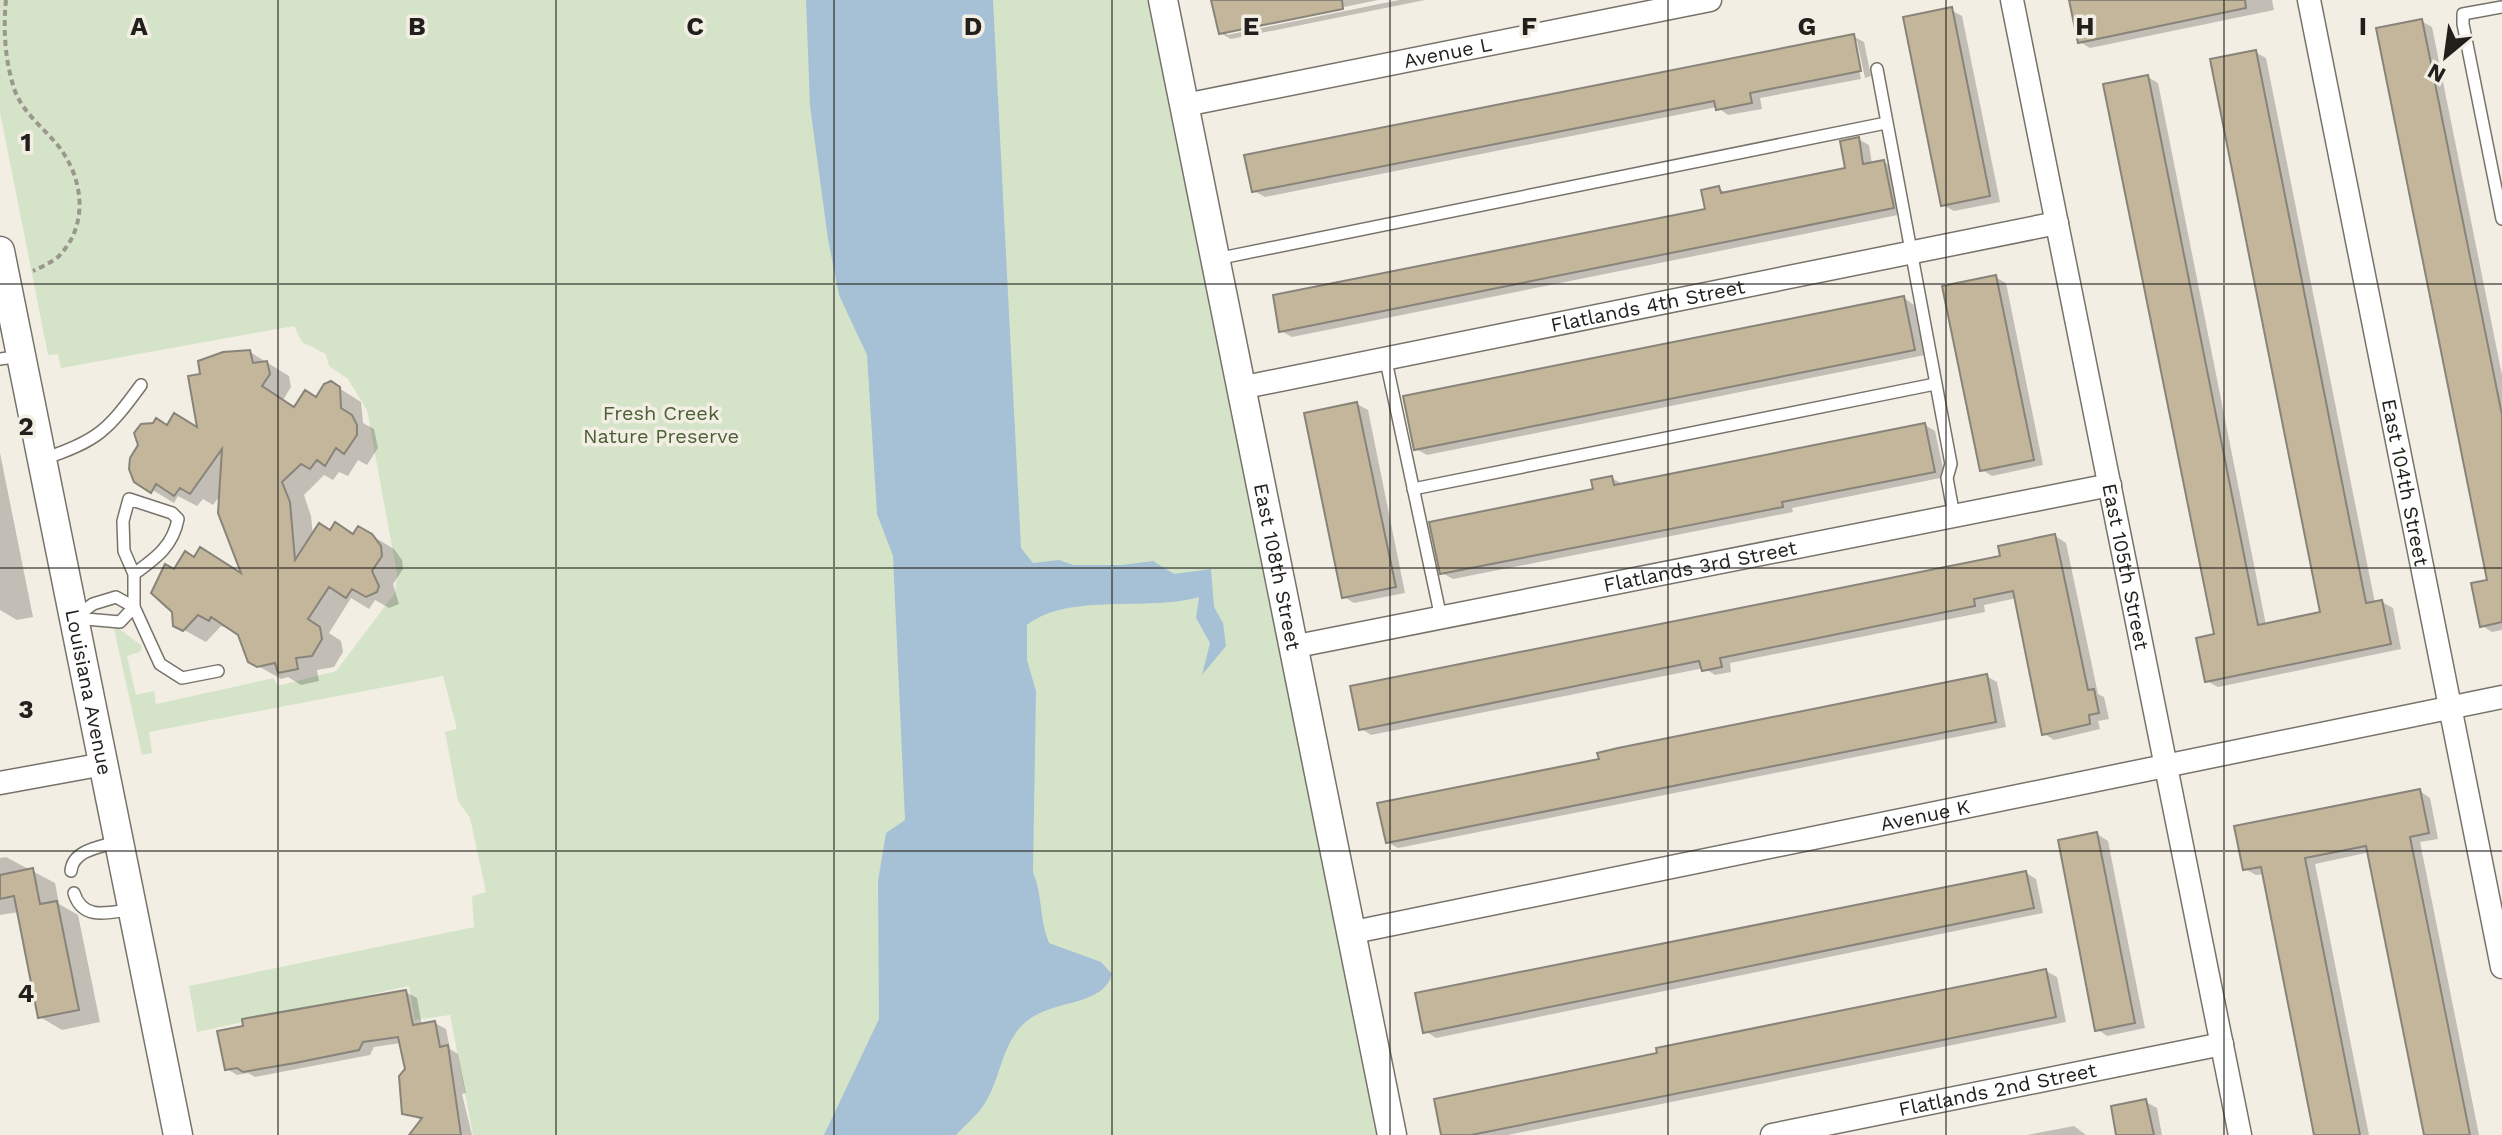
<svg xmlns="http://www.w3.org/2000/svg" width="2502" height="1135" font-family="'Work Sans',sans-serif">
<rect width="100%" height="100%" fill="#f3eee4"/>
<g fill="#d5e4c8">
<polygon points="0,0 822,0 885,357 920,828 893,1026 845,1135 473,1135 450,1015 415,1020 409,986 197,1032 189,986 474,927 472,896 486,892 470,818 458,801 445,732 457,729 443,676 149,732 152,753 142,755 114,629 118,628 142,646 140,652 127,656 136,695 154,691 156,704 274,678 277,686 336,671 395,593 397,574 367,410 348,379 329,366 326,354 302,342 294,326 61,368 58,354 48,355 0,112"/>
<polygon points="967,0 1159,0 1390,1135 946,1135 1012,944"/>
</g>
<path fill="#a6c0d6" d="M806,0h187l28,548 12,15 26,-3 14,5h49l31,-4 21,13 37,-5 3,38 9,16 3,23 -24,29 8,-32 -14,-25 3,-21c-51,15 -130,-5 -172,28v35l9,31 -3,181c10,24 6,47 16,71l52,19 11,12c-8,31 -55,26 -81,44 -29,19 -29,58 -46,85 -7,12 -20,22 -29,32h-132l55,-116 -1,-138 8,-48 19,-13 -12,-264 -16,-42 -10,-159 -28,-60 -11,-56 -18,-133z"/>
<g fill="#0003">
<polygon points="1213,0 1378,0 1227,31 1227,35 1399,0 1425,0 1231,39 1220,33"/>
<polygon points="2071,0 2272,0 2274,10 2090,48 2080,42"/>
<polygon points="1951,10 1962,16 2000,202 1954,211 1943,205"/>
<polygon points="2421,21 2432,27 2502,375 2502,630 2492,632 2481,625 2489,581"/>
<polygon points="1853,36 1864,42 1871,76 1865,78 1857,41 1853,41 1861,79 1760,98 1762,109 1728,115 1717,107 1265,197 1254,191"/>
<polygon points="2255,52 2266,58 2375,603 2382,602 2393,608 2401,649 2218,687 2207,681 2216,635 2148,77 2158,83 2266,625 2323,614"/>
<polygon points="1858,139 1869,145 1872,164 1884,162 1894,169 1903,214 1292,337 1281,331 1708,211 1719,189 1727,193 1847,170"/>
<polygon points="1995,277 2006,283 2043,465 1992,476 1982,470"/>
<polygon points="1904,298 1914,305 1925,355 1427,455 1416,449"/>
<polygon points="250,352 289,376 291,387 283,400 296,409 317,399 331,383 361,402 363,423 374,429 378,448 367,465 358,460 348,476 339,472 333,480 324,475 304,495 311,516 313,536 331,532 354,535 359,528 394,549 402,560 403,569 393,584 399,604 389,608 375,600 369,609 351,598 329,633 341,641 343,652 334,667 317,670 319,681 301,685 288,677 281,679 249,661 239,634 233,630 221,626 206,642 175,625 174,572 244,576 222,493 213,505 203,499 197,506 178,496 174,503 136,480 168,427 199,430 203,376"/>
<polygon points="1357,404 1368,410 1405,593 1354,603 1344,597"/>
<polygon points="1925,425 1935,431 1945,477 1792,508 1793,512 1453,579 1442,573 1595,491 1612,478 1624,485"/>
<polygon points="0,453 33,617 17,620 0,610"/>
<polygon points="2055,536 2066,543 2098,694 2104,697 2109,719 2098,721 2100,729 2054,740 2043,733 2017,598 1984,605 1985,612 1730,663 1731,672 1715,675 1704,668 1371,735 1360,728 2002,557"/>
<polygon points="1986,676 1997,682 2006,727 1398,848 1387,842 1601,760"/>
<polygon points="2420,791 2430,798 2438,839 2420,842 2479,1135 2427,1135 2370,852 2315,864 2369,1135 2316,1135 2264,874 2256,875 2245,869"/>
<polygon points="2097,834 2108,841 2145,1028 2107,1036 2097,1029"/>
<polygon points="6,857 55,883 59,904 78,915 100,1022 62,1030 40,1017 19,912 0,915 0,858"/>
<polygon points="2026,873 2036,879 2043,913 1436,1038 1425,1031"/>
<polygon points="2046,971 2057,977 2066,1022 1508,1135 1443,1135"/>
<polygon points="406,992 417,998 422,1026 435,1023 446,1029 450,1049 458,1054 466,1093 462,1094 472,1135 412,1135 422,1120 404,1113 407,1069 401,1043 374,1047 370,1055 255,1077 248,1073 237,1075 227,1069"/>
<polygon points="2146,1102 2157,1108 2162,1135 2119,1135"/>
<polygon points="2074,1126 2086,1135 2027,1135"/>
</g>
<g fill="#c3b69a" stroke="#88847a" stroke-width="2">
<polygon points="1211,0 1342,0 1343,9 1219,34"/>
<polygon points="2069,0 2245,0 2246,8 2078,43"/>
<polygon points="1952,7 1990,196 1941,206 1903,17"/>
<polygon points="2422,19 2502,415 2502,622 2480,627 2471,583 2487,580 2376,28"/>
<polygon points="1854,34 1861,71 1750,93 1752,103 1716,110 1714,101 1252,192 1244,155"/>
<polygon points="2256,50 2366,603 2382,600 2391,644 2205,682 2196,638 2214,634 2103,84 2148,75 2258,625 2320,612 2210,59"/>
<polygon points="1859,137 1863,164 1884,160 1894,208 1279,332 1273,295 1705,209 1701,190 1719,186 1721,193 1845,168 1840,141"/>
<polygon points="1996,275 2034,460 1980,471 1942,286"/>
<polygon points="1904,296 1915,350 1414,450 1403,396"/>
<polygon points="250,350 253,363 267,361 270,374 262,386 294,407 305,390 316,397 324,384 331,381 340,387 341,408 352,415 357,425 357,435 344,454 336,448 325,466 317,460 310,469 301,464 282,482 290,502 295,560 319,523 330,530 335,522 353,534 358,526 372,534 381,546 382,556 372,571 379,586 377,592 366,597 352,589 346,598 329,587 308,619 320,627 322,639 312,656 296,658 298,669 278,673 275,663 257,667 248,662 238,635 211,617 209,621 198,615 183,631 173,626 172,612 151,593 165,564 174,569 185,551 194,557 200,547 241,573 218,513 222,449 190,494 180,488 174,496 156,484 151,493 134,482 129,469 130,458 138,445 134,433 141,424 153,423 156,418 167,425 174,413 197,427 188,376 200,374 198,361 223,352"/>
<polygon points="1357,402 1396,587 1342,598 1304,413"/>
<polygon points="1925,423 1935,472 1782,502 1783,507 1440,574 1429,522 1593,489 1591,480 1612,476 1614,485"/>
<polygon points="2055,534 2088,690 2094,689 2099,713 2089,715 2090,724 2042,735 2013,591 1974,599 1975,606 1720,658 1722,667 1702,671 1699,661 1359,730 1350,686 2000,556 1998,546"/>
<polygon points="1987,674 1996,722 1386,843 1377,803 1599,759 1597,753 1618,748"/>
<polygon points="2420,789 2429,833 2410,837 2470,1135 2424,1135 2366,846 2305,858 2360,1135 2314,1135 2261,867 2243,870 2234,826"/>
<polygon points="2097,832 2135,1023 2095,1031 2058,840"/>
<polygon points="33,868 40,904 57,901 79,1010 38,1018 14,896 0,899 0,875"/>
<polygon points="2026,871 2034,908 1423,1033 1415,993"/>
<polygon points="2046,969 2056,1017 1471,1135 1441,1135 1434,1099 1657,1053 1656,1048"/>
<polygon points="406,990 413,1025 435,1021 440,1047 448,1045 461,1135 409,1135 422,1118 402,1114 399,1076 405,1069 398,1037 363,1042 359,1050 295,1063 243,1072 237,1068 225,1070 217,1031 243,1026 242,1019"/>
<polygon points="2146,1099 2154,1135 2116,1135 2111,1106"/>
</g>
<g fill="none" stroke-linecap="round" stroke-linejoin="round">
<g stroke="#78736a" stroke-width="14">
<g id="service">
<polyline points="2502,7 2463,14 2463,24 2502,219"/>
<polyline points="1877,69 1951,464 1947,478 1954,516"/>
<polyline points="1216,259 1886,123"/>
<polyline points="0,359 21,356"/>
<polyline points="1386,361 1441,618"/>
<path d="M43,459c55,-18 65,-29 98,-74"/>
<polyline points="1413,489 1935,384"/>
<path d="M134,574c22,-16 39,-28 44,-55l-6,-6 -43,-14 -6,22 1,30 10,23v33l26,57 22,14 36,-7"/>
<polyline points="74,618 93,604 116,597 134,607"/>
<polyline points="74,618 120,622 134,607"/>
<path d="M71,871c2,-22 31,-24 49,-30"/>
<path d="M74,893c9,29 36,19 60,16"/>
</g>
</g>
<g stroke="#78736a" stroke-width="25">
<g id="minor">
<path id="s1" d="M2012,0l228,1135"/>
<path id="s2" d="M2309,0l193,967"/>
<path id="s3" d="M1185,105l525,-105"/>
<path id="s4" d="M1240,388l817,-165"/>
<path id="s5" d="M1292,647l818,-162"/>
<polyline points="0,783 104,764"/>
<path id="s6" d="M1349,933l1153,-236"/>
<path id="s7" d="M1772,1135l450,-91"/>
</g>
</g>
<g stroke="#78736a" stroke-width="31">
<g id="tertiary">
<path id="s8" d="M1163,0l229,1135"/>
<path id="s9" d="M0,251l178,884"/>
</g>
</g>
<path stroke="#9a978f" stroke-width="4" stroke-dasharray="6 4" stroke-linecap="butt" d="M6,0c-3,30 -1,62 9,91 10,26 35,41 49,63 20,31 23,73 -5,102 -6,6 -18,11 -26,15"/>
<use href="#service" stroke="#fff" stroke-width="11"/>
<use href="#minor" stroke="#fff" stroke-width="22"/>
<use href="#tertiary" stroke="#fff" stroke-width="28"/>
</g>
<path fill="none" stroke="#22201c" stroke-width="2" stroke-opacity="0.55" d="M278,0v1135M556,0v1135M834,0v1135M1112,0v1135M1390,0v1135M1668,0v1135M1946,0v1135M2224,0v1135M0,284h2502M0,568h2502M0,851h2502"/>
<g text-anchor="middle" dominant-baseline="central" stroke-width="7" stroke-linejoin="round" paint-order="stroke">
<g font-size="20" fill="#22201c" stroke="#f3eee4">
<text stroke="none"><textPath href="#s3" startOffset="268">Avenue L</textPath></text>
<text stroke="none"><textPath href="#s4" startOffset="416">Flatlands 4th Street</textPath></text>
<text stroke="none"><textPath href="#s2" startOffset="492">East 104th Street</textPath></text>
<text stroke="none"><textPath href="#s5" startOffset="416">Flatlands 3rd Street</textPath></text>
<text stroke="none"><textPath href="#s1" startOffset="578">East 105th Street</textPath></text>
<text stroke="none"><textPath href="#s8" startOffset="578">East 108th Street</textPath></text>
<text stroke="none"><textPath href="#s9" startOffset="450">Louisiana Avenue</textPath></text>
<text stroke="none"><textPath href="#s6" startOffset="588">Avenue K</textPath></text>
<text stroke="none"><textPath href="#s7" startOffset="230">Flatlands 2nd Street</textPath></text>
</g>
<g font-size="20" fill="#495f34" stroke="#f3eee4">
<text x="661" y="413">Fresh Creek<tspan x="661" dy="23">Nature Preserve</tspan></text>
</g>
</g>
<g font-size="26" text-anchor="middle" font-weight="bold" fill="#22201c" stroke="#f3eee4" stroke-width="7" stroke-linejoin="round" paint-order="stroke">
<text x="139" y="35">A</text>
<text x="417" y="35">B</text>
<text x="695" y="35">C</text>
<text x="973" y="35">D</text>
<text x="1251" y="35">E</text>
<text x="1529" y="35">F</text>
<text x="1807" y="35">G</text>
<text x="2085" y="35">H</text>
<text x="2363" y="35">I</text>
<text x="26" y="151">1</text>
<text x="26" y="435">2</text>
<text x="26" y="718">3</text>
<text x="26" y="1002">4</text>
</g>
<g transform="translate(2446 56) rotate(209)" stroke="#f3eee4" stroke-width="6" paint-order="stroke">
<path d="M0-6L14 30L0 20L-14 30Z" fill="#22201c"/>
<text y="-12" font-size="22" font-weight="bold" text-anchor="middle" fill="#22201c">N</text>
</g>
</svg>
